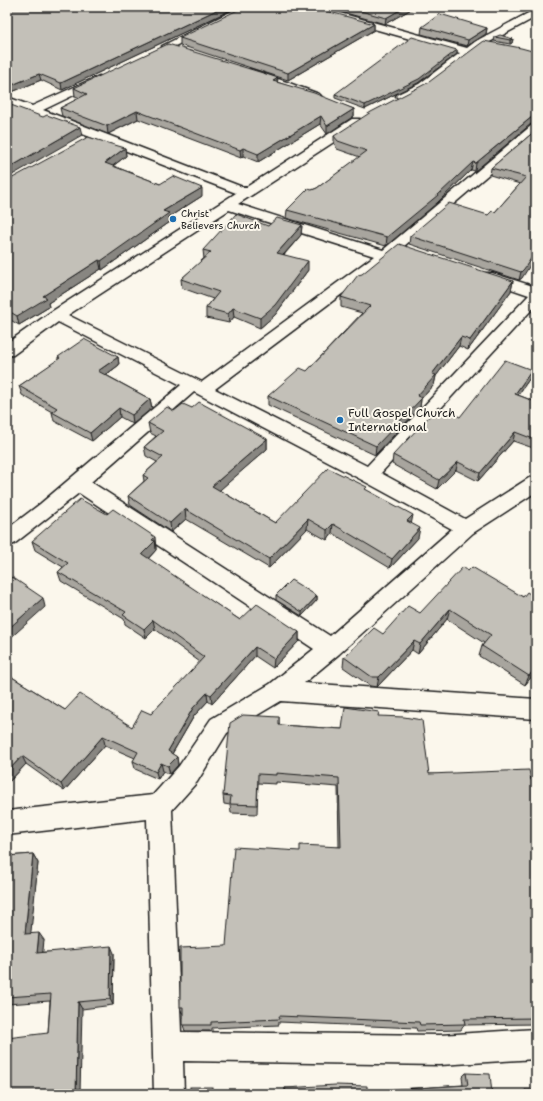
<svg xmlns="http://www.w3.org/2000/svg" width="543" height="1101" font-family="'Shantell Sans',sans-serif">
<rect width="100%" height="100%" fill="#fbf7ec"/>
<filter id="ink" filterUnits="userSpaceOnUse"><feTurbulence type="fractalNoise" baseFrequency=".025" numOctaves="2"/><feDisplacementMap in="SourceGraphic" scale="8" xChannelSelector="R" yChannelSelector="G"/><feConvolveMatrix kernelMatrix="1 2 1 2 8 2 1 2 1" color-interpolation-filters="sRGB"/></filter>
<g filter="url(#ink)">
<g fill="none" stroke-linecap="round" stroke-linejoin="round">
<g stroke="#1c1c1c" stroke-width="3">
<g id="minor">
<polygon points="240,7 253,7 171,48 163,48 162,46"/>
<polygon points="302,7 318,7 467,48 476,41 532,11 536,10 536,17 484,45 427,88 402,99 398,98 396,96 398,94 419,84 460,53 303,9"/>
<polygon points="251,69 319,94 321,96 319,98 311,98 247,74 245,72"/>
<path d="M99,76l4,1 2,2 -2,2 -60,29 202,78 107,-69h8l2,3 -2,3 -122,79 145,46 149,-125 4,-1v10l-146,124 -175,131 152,77 162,-171 -47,-16 -2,-3 2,-3h10l44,14v18l-155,168 84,46 64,-41 7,-2v16l-63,41 -134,121 -35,29 232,16v20l-255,-18 -54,32 -30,49 -25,28 9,222 259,3 96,-6v30l-96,6 -257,-4 1,33h-30l-7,-275 -140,16v-24l146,-16 26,-29 32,-47 59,-35 44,-35 -235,-156 -65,51 -7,2v-17l33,-25 141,-119 -123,-63 -45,33 -6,1v-13l44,-31 185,-119 -229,-88v-8l25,9zM229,210l145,46 -172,126 -134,-67zM194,392l168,88 90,49 -122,107 -239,-154z"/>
</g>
</g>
<use href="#minor" fill="#fbf7ec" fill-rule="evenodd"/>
</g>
<g fill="#a8a59e" stroke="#1c1c1c">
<polygon points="7,7 237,7 62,90 41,80 7,94"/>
<polygon points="324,7 415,7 385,24"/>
<polygon points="374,24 374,30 288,80 180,45 180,38"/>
<polygon points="422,27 487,28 486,34 467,46 421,34"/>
<polygon points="495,37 513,39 512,43 510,44 494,41"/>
<polygon points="457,50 457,54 418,83 365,109 335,98 335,94"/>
<polygon points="278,78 277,82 354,109 354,116 327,134 320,124 258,162 243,156 241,158 138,119 108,134 62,116 60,108 80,98 75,96 74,88"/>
<polygon points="531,124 475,171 471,170 437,203 386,246 286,218 287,210 312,190 317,188 360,157 337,149 334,143 334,136"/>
<polygon points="536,130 522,278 519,280 409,244 410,236 488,215 495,212 520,184 490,175 491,168"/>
<polygon points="125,148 126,156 113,166 160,184 202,196 169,217 170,222 102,270 101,269 48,303 49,307 19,325 7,318 7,181"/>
<polygon points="302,225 301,235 284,255 308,270 275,315 260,328 234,317 229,323 206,318 206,308 213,299 182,288 181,279 204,259 203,250 268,226"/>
<polygon points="513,281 511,291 468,350 459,346 436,376 434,385 421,399 420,408 375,455 268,405 268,396 307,371 362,313 341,307 341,297"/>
<polygon points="58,357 118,357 119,365 106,375 150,399 152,408 133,424 120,417 92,441 54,421 52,412 22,395 19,386 58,360"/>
<polygon points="530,378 518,395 536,402 536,449 513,441 478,481 456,470 437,489 392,464 393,455"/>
<polygon points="192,408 267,439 267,449 219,490 275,523 366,490 411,524 418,538 390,568 332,533 327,540 307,529 269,568 186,519 171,532 130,505 128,496 144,481 143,475 157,462 146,456 144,447 156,436 150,433 148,423 174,411"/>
<polygon points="32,541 156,546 156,550 148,559 240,620 299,632 299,641 273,668 255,656 212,704 208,701 194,716 172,754 177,757 178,765 170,774 163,771 158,779 135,769 133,761 135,758 105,745 64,791 26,764 7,784 7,674 65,710 132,727 151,714 200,662 155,629 146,638 125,624 124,619 61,581 58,572 63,567 35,550"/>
<polygon points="468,571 523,597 536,598 536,671 525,685 479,656 482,646 484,643 447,619 418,654 412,650 377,687 370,686 343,667 344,657 383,634 420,613"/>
<polygon points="276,595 317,596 317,600 302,616 276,600"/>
<polygon points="378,716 429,774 536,780 536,1024 464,1025 461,1030 417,1031 416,1028 279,1022 279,1025 212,1028 212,1031 185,1031 183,1025 183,1013 182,1013 180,1007 300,851 339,847 338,787 276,782 276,784 258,783 257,814 231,813 230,805 224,804 223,795 279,717 279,725 342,729"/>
<polygon points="33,854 38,863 30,933 44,940 42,952 114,953 113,1005 82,1009 48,1033 50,1001 7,1004 7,856"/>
<polygon points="466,1073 492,1094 285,1094 285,1088 367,1091 463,1085 462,1077"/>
<polygon points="525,1090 536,1094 523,1094 523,1092"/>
</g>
<g fill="#888681" stroke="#1c1c1c">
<polygon points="223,7 237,7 62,90 61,83"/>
<polygon points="405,7 415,7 385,24 386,18"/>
<polygon points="374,24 374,30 288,80 288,73"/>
<polygon points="487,28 486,34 467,46 468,40"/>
<polygon points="513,39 512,43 510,44 510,40"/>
<polygon points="457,50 457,54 418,83 365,109 365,105"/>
<polygon points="39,74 41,80 7,94 7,87"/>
<polygon points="278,78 277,86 273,81"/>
<polygon points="354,109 354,116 327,134 327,126"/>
<polygon points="137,111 138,119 108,134 107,126"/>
<polygon points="321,116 320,124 258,162 258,154"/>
<polygon points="533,116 536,116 536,123 531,124 475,171 476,163"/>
<polygon points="80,127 82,135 7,178 7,169"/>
<polygon points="125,148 126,156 106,171 105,163"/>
<polygon points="243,148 243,156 241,158 240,150"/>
<polygon points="473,162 471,170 437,203 386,246 387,237"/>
<polygon points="202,188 202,196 169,217 170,222 102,270 101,261 163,211"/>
<polygon points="302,225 301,235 277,262 277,253"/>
<polygon points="536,251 536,256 522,278 519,280 521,272"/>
<polygon points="99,260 101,269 48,303 49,307 19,325 17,316 43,296"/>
<polygon points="308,261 308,270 275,315 260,328 260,318"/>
<polygon points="513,281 511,291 468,350 470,340"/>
<polygon points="233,308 234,317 229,323 228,314"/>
<polygon points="461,337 459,346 436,376 434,385 421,399 420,408 375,455 376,446 417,396 432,374"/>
<polygon points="118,357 119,365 100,379 98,371"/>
<polygon points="532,370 530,378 513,402 515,394"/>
<polygon points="150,399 152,408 133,424 132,415"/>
<polygon points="119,408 120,417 92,441 90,433"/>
<polygon points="515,432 513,441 478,481 480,473"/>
<polygon points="267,439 267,449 213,496 212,486"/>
<polygon points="458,462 456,470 437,489 439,480"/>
<polygon points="185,509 186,519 171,532 170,523"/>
<polygon points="413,515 411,525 407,521"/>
<polygon points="308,519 307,529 269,568 269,559"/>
<polygon points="333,524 332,533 327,540 327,530"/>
<polygon points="420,528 418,538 390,568 392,559"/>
<polygon points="155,537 156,550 143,564 142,554 152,540"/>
<polygon points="317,596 317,600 302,616 302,612"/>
<polygon points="43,598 45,607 7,641 7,630"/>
<polygon points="450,609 447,619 418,654 420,644"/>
<polygon points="153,620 155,629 146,638 144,629"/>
<polygon points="299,632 299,641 273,668 274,659"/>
<polygon points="414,641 412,650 377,687 379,677"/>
<polygon points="255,647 255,656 212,704 211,695"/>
<polygon points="536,667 536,671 525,685 529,676"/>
<polygon points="207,693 208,701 194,716 169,759 168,751 193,708"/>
<polygon points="103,736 105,745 64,791 61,784"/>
<polygon points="22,756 26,764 7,784 7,772"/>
<polygon points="177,757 178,765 170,774 168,766"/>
<polygon points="161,763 163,771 158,779 156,772"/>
<polygon points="33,854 38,863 30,941 25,934"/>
<polygon points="39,933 44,940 42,960 37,953"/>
<polygon points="111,946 114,953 113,1005 110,999"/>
<polygon points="78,1002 82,1009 80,1094 76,1094"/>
</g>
<g fill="#c3c0b8" stroke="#1c1c1c">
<polygon points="7,7 223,7 61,83 39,74 7,87"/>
<polygon points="244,7 312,7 374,24 288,73 180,38"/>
<polygon points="346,7 405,7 386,18"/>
<polygon points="440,14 487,28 468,40 422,27"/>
<polygon points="500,35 513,39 510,40 495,37"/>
<polygon points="412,37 457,50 419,79 365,105 335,94"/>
<polygon points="484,41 521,48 536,52 536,116 533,116 476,163 473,162 438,195 387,237 287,210 308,189 312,190 317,188 367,151 338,141 334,136 371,112 429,82"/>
<polygon points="168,44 263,73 278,78 273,81 314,93 354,109 327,126 321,116 258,154 243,148 240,150 137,111 107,126 60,108 87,94 74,88"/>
<polygon points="11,105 43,117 47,115 80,127 7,169 7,107"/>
<polygon points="536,130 536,251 524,269 521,272 410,236 449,203 488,215 492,211 495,212 526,177 491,168"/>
<polygon points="88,137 125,148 105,163 160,184 173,176 202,188 163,211 169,213 101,261 99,260 43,296 47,298 17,316 7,310 7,181"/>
<polygon points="236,214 268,226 277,218 302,225 277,253 308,261 275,305 260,318 233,308 228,314 206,308 219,292 181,279 211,252 203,250"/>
<polygon points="399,244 513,281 470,340 461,337 432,374 436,375 417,396 422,398 376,446 268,396 300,368 307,371 370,306 341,297 358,275 362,274"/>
<polygon points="84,339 118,357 98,371 150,399 132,415 119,408 90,433 52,412 57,408 19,386 60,358 58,357"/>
<polygon points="505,360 532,370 515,394 536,402 536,440 515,432 480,473 458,462 439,480 393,455 438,407 460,417"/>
<polygon points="199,402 267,439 212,486 275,523 328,468 367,487 365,489 413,515 407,521 420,528 392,559 333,524 327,530 308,519 269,559 185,509 170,523 128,496 148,478 143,475 163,457 144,447 163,431 148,423 167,407 174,411 183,404 192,408"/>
<polygon points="80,499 107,514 113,509 155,537 152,540 155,541 142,554 240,620 257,604 299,632 274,659 255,647 211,695 207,693 193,708 168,751 177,757 168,766 161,763 156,772 133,761 138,752 103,736 61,784 22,756 7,772 7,674 65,710 80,694 132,727 142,710 151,714 204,657 153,620 144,629 123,615 126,612 58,572 68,563 32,541"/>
<polygon points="463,567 468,571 472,567 523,597 527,592 536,598 536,667 529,676 482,646 491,635 450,609 420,644 414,641 379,677 372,677 344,657 374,628 383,634 408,606 420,613"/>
<polygon points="12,577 43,598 7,630 7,581"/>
<polygon points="291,580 317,596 302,612 276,595"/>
<polygon points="345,707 379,712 378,716 404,717 422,720 429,774 529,770 531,780 536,780 536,1018 464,1019 465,1024 420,1025 419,1022 279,1016 280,1019 211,1022 211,1025 183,1025 183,1007 180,1007 180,948 226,946 234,847 300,851 300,845 341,847 339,778 276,773 276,775 258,774 257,805 230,804 231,796 223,795 230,723 243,715 279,717 279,725 342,729"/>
<polygon points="33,854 25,934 39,933 37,953 111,946 110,999 78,1002 76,1094 7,1094 7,1038 48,1033 51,994 7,997 7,856"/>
<polygon points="466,1073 490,1074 492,1094 286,1094 285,1088 336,1085 367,1086 367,1091 468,1085"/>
<rect x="190" y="1087" width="22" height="7"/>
<polygon points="525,1090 536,1090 536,1094 526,1094"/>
</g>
</g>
<g fill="#1f6fb2" stroke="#fbf7ec" stroke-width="1.5">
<circle cx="173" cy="219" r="4"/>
<circle cx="340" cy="420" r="4"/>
</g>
<g text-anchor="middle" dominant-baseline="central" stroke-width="4" stroke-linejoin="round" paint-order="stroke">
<g font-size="10" fill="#1c1c1c" stroke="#fbf7ec" text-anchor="start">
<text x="181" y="213">Christ<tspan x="181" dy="12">Believers Church</tspan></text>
</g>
<g font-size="12" fill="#1c1c1c" stroke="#fbf7ec" text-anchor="start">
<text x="348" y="413">Full Gospel Church<tspan x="348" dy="14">International</tspan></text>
</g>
</g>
<rect width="543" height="1101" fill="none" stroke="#fbf7ec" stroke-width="24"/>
<rect x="12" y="12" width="519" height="1077" fill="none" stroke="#1c1c1c" stroke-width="1.5" filter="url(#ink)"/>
</svg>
